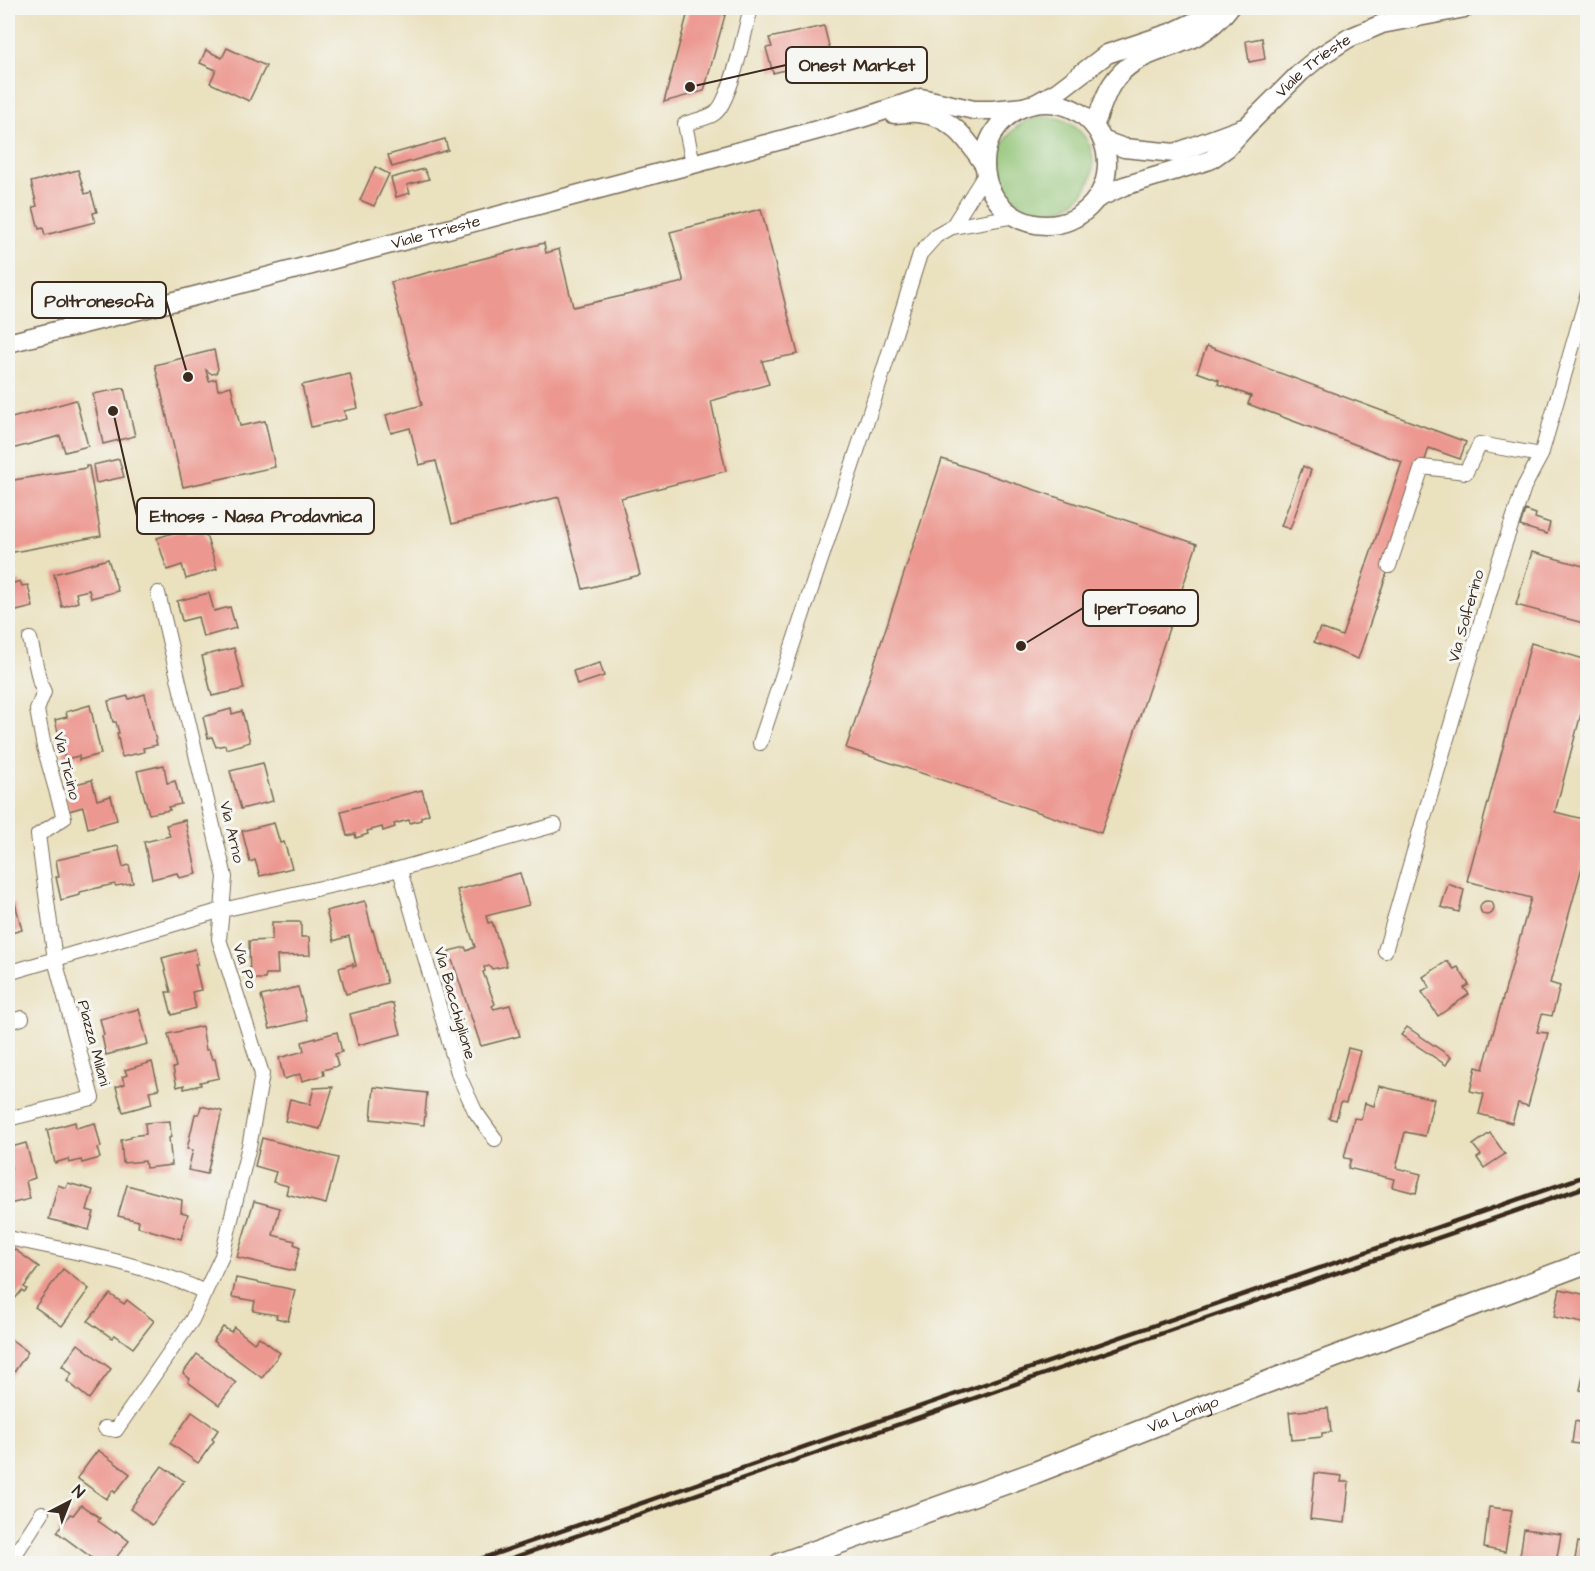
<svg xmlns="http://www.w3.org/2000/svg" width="1595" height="1571" font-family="'Architects Daughter',sans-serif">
<rect width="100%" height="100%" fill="#f6f6f2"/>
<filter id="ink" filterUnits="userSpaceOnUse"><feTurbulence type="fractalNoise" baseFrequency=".0167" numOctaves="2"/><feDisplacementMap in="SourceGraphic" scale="12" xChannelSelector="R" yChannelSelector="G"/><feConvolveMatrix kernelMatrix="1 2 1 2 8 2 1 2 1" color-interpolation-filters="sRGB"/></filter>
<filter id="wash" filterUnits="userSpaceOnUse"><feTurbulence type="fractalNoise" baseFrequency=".008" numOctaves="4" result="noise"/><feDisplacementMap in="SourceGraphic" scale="24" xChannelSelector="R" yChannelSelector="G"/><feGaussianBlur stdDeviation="1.35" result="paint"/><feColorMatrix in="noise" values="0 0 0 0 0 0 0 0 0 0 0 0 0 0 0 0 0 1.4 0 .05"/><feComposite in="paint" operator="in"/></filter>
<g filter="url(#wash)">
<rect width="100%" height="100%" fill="#eae1bf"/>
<circle fill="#90c374" stroke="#667649" stroke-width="1.5" cx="1046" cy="164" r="47"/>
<g id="blocks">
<g fill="#ec9890">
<polygon points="689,8 727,8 704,91 664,102"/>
<polygon points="824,26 832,58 773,73 766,48 772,47 769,38"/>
<polygon points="1262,38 1265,59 1249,62 1246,41"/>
<polygon points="227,48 266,66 249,101 210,83 216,70 200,63 206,50 222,58"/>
<polygon points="445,139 448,150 392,167 388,155"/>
<polygon points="375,167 389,174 374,206 360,200"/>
<polygon points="424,169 429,179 407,185 410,193 396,197 391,178"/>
<polygon points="78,170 85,194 91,192 97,212 93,213 95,222 45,235 43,228 39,229 33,207 37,206 31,182"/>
<polygon points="761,209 798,354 762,361 769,384 711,401 726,471 621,498 640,575 583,589 559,497 452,524 436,461 419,465 410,428 391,433 386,415 422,405 391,282 544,243 546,253 559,249 573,307 684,282 670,232"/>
<polygon points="1207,346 1466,442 1460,459 1429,448 1358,659 1314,642 1320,628 1342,636 1402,462 1248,404 1251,396 1218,384 1219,380 1197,372"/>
<polygon points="214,350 218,369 216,373 212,374 206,370 209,381 216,379 218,390 231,386 240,426 265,421 275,467 183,487 155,365"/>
<polygon points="350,374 358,408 344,411 346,419 311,427 302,385"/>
<polygon points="124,388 135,436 103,444 93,394"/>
<polygon points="76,400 88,446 65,452 60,436 8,450 8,419"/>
<polygon points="119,459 124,477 96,483 93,465"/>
<polygon points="942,459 1197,544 1101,833 846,748"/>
<polygon points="86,466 89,466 101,536 8,553 8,481 86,468"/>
<polygon points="1303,466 1311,470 1290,529 1281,526"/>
<polygon points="1525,510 1536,514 1535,518 1550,523 1547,534 1520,526"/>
<polygon points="185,529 187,534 204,529 217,569 186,579 182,565 167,570 157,538"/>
<polygon points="1532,552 1587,567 1587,624 1516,605"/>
<polygon points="108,559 118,591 91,598 89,590 76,593 78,602 62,607 54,574"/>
<polygon points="20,581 22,586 28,585 33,607 8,613 8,585"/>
<polygon points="209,593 214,611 230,607 236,628 203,637 198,617 182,621 177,601"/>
<polygon points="1531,643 1587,660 1587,691 1555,812 1587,820 1587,849 1550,983 1560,986 1552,1016 1542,1014 1537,1032 1548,1033 1528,1106 1518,1103 1512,1123 1479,1114 1484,1094 1470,1091 1476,1067 1483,1069 1531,898 1467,881"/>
<polygon points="234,648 244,689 212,696 202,656"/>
<polygon points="600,663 604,676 577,685 573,671"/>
<polygon points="145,694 157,745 143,748 144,752 122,757 117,733 119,733 116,722 113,722 108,701 128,696 129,699"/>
<polygon points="90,705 101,754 79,760 79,756 65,759 55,720 67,717 66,712"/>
<polygon points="231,709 232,714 242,711 250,742 226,749 225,745 216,747 212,737 208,738 203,717"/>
<polygon points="263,763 273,801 241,809 230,771"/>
<polygon points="164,765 167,783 175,781 181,804 168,807 170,810 149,814 137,771"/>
<polygon points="92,780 97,800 111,796 117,820 88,828 83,807 69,811 63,787"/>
<polygon points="422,790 429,814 421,817 421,820 410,823 409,820 401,822 394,824 395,827 383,831 382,827 367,831 368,834 356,838 355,834 347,836 341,811"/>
<polygon points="185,820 197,874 179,878 177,873 152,879 144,842 170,836 166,825"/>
<polygon points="274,823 280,843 284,842 292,868 260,876 255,860 250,862 242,831"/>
<polygon points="118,846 123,867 129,865 133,883 116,886 114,884 80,892 80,895 61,900 56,877 59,877 56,860"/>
<polygon points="520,873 529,905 486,916 488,923 492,922 507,966 492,969 490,966 484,967 485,971 483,972 495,1004 492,1006 494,1009 510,1005 520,1036 481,1046 449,951 465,947 467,951 475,947 457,890"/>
<polygon points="1448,884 1464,890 1459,912 1441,907"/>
<circle cx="1487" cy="908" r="7"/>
<polygon points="365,901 372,931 373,930 387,983 346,994 339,968 353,964 353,967 356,966 349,936 334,941 326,911"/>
<polygon points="15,903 22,930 8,934 8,904"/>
<polygon points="272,922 301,922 301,937 309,937 310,955 277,956 278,974 266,974 265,979 250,979 249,941 272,940"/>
<polygon points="195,949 198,964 195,964 201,990 192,992 196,1008 172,1015 166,992 171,992 162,958"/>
<polygon points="1447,961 1454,969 1458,967 1469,985 1464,988 1469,994 1438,1016 1422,992 1430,987 1423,977"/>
<polygon points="298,987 307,1020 270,1029 261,996"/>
<polygon points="393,1003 397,1023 398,1023 401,1034 358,1045 350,1014"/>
<polygon points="139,1009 148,1044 106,1055 102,1036 104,1035 100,1019"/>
<polygon points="202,1026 206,1050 209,1050 212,1059 215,1059 219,1078 200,1082 201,1085 184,1089 184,1085 177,1087 173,1068 176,1067 168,1034"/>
<polygon points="1407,1027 1451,1057 1446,1065 1401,1035"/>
<polygon points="337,1032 342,1052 335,1054 338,1066 323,1070 324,1075 302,1081 300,1074 284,1079 279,1058 304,1051 302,1042"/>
<polygon points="1348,1048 1360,1051 1346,1103 1341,1102 1336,1120 1329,1118"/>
<polygon points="152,1062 159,1089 149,1091 152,1104 123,1112 116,1087 125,1084 122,1077 127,1075 125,1070"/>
<polygon points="1379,1086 1434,1099 1425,1136 1405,1132 1396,1168 1421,1174 1416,1193 1392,1187 1394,1179 1348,1168 1351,1159 1344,1158 1354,1118 1361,1119 1365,1103 1374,1106"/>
<polygon points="333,1087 320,1129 285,1121 290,1099 310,1104 314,1088"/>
<polygon points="374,1087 427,1093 424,1125 371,1119"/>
<polygon points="201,1106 222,1111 207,1174 188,1170 193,1150 187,1149 195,1114 199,1114"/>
<polygon points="170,1121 171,1137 169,1138 172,1165 146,1168 145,1161 123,1163 121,1140 131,1138 131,1136 146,1134 145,1123"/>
<polygon points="75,1122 76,1128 95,1123 101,1147 97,1148 100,1158 82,1163 81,1160 69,1163 68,1159 55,1163 47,1130"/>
<polygon points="1490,1133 1505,1154 1484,1168 1477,1158 1481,1155 1473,1145"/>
<polygon points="262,1138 338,1158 326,1204 286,1194 288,1186 273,1182 276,1172 255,1166"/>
<polygon points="26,1143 35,1178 26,1181 30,1199 9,1204 8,1169 11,1168 8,1148"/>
<polygon points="68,1183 93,1190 87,1210 94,1212 89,1230 49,1219 58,1185 66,1188"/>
<polygon points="127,1185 182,1200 181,1212 188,1214 181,1239 138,1227 139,1221 118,1216"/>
<polygon points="254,1201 280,1208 273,1235 295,1241 294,1244 300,1247 294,1271 237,1257"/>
<polygon points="14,1249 39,1267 24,1287 27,1289 24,1292 22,1290 10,1305 8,1303 8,1258"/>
<polygon points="63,1269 89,1289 62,1326 35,1307"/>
<polygon points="236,1278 295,1290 288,1321 276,1318 277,1315 253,1311 255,1301 232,1297"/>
<polygon points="1560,1289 1587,1295 1587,1324 1554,1317"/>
<polygon points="110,1294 124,1304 127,1300 154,1321 133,1348 115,1335 112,1338 88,1321"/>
<polygon points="223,1327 231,1332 234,1327 254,1343 259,1337 280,1353 262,1378 213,1341"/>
<polygon points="8,1337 28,1352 8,1381"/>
<polygon points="78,1344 111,1369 89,1399 67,1381 72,1374 62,1366"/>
<polygon points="197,1354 236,1383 219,1405 188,1382 190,1379 183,1373"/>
<polygon points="1584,1371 1587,1372 1587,1392 1580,1390"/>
<polygon points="1328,1408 1331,1432 1322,1433 1322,1437 1292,1440 1289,1412"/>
<polygon points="192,1412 218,1430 212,1439 214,1441 198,1463 170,1443"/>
<polygon points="1575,1421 1587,1424 1587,1445 1572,1443"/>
<polygon points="98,1450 130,1474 115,1493 113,1490 106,1499 77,1478"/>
<polygon points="162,1466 184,1481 152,1525 130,1509"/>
<polygon points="1315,1473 1342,1476 1341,1482 1349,1482 1345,1523 1310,1519"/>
<polygon points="81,1505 100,1518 98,1521 115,1533 116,1531 129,1541 112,1563 99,1563 57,1532 70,1514 73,1515"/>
<polygon points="1489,1507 1512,1510 1505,1552 1484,1548"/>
<polygon points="1524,1529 1561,1534 1556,1563 1519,1563"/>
<polygon points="1578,1542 1587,1544 1587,1562 1575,1559"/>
</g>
</g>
</g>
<g filter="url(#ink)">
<use href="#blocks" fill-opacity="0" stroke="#786a56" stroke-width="1.5"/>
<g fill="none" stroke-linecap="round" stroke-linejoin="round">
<g stroke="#786a56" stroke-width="16">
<g id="street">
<path d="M693,164l-8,-40c8,-3 24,-6 30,-11 16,-12 30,-84 36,-105"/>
<polyline points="952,227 986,173"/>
<polyline points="1389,566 1422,467 1466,472 1480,444 1541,455"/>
<polyline points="760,743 877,391 920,254 936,236 952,227 1015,216"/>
<polyline points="400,870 459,1076 475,1111 495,1139"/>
<polyline points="1385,951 1497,567 1524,487 1541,455 1588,293"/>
<polyline points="8,973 222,910 225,877 158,593"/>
<polyline points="8,1022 22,1018"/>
<polyline points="8,1119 92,1098 55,960 38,835 64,818 44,747 37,710 44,692 40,683 30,639"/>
<path d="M8,1238c67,14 135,25 197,54"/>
<polyline points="105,1428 116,1430 192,1320 205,1292 222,1256 250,1142 262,1074 219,939 222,910 370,877 555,825"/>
<polyline points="9,1564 42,1513"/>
</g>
</g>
<g stroke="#786a56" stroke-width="21">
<g id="secondary">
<polyline points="1037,103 1057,92 1107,54 1173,32 1196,21 1217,8"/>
<circle cx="1046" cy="164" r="61"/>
<path d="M894,114c7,0 16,-2 23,-1 34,2 51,27 68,53"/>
<path d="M1094,126c6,-13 10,-30 18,-42 18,-28 46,-31 74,-43 18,-7 32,-19 43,-33"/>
<polyline points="1102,140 1124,148 1175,153 1243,128"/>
<path id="s1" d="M1096,199l28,-13 86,-26 17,-12 18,-20 56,-56 18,-15 30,-19 33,-14 83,-16"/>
<path id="s2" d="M8,343l183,-46 502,-133 172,-47 56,-19 53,12h18l32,-3"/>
</g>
</g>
<g stroke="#786a56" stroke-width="24">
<g id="primary">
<path id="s3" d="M780,1564l254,-91 188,-74 366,-137"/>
</g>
</g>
<use href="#street" stroke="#fff" stroke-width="14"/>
<use href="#secondary" stroke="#fff" stroke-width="18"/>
<use href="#primary" stroke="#fff" stroke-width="21"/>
<g stroke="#3b2a1e" stroke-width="4.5">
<polyline points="466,1564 1588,1175"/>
<polyline points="495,1564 1588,1186"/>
</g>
</g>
</g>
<g text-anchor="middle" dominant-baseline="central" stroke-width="6" stroke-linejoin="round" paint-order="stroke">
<g font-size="16" fill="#3b2a1e" stroke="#f6f6f2">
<text stroke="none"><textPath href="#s1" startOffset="261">Viale Trieste</textPath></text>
<text stroke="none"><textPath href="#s2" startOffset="442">Viale Trieste</textPath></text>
<text transform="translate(1466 616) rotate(-74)">Via Solferino</text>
<text transform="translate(67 766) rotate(76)">Via Ticino</text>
<text transform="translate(232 832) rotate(77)">Via Arno</text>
<text transform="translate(245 966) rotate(72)">Via Po</text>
<text transform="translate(455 1003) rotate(74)">Via Bacchiglione</text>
<text transform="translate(94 1043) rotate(75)">Piazza Milani</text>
<text stroke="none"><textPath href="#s3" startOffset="430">Via Lonigo</textPath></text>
</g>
</g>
<path fill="none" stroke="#3b2a1e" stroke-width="2" d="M690 87L786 65M188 377L166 300M113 411L137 516M1021 646L1083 608"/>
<g fill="#3b2a1e" stroke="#f6f6f2" stroke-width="2">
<circle cx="690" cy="87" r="6"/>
<circle cx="188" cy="377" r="6"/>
<circle cx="113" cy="411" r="6"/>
<circle cx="1021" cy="646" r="6"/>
</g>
<g fill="#f6f6f2" stroke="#3b2a1e" stroke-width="2">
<rect x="786" y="47" width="141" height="36" rx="6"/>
<rect x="32" y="282" width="134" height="36" rx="6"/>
<rect x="137" y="498" width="237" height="36" rx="6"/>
<rect x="1083" y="590" width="115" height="36" rx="6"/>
</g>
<g font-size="18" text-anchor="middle" font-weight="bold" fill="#3b2a1e">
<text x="857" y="71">Onest Market</text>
<text x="99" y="307">Poltronesofà</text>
<text x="256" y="522">Etnoss - Nasa Prodavnica</text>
<text x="1140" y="614">IperTosano</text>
</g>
<rect width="1595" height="1571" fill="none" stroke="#f6f6f2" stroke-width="30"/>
<g transform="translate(69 1502) rotate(42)" stroke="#f6f6f2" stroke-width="4.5" paint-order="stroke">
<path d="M0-4.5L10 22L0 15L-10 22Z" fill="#3b2a1e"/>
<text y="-9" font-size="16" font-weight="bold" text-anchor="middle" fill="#3b2a1e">N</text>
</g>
</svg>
